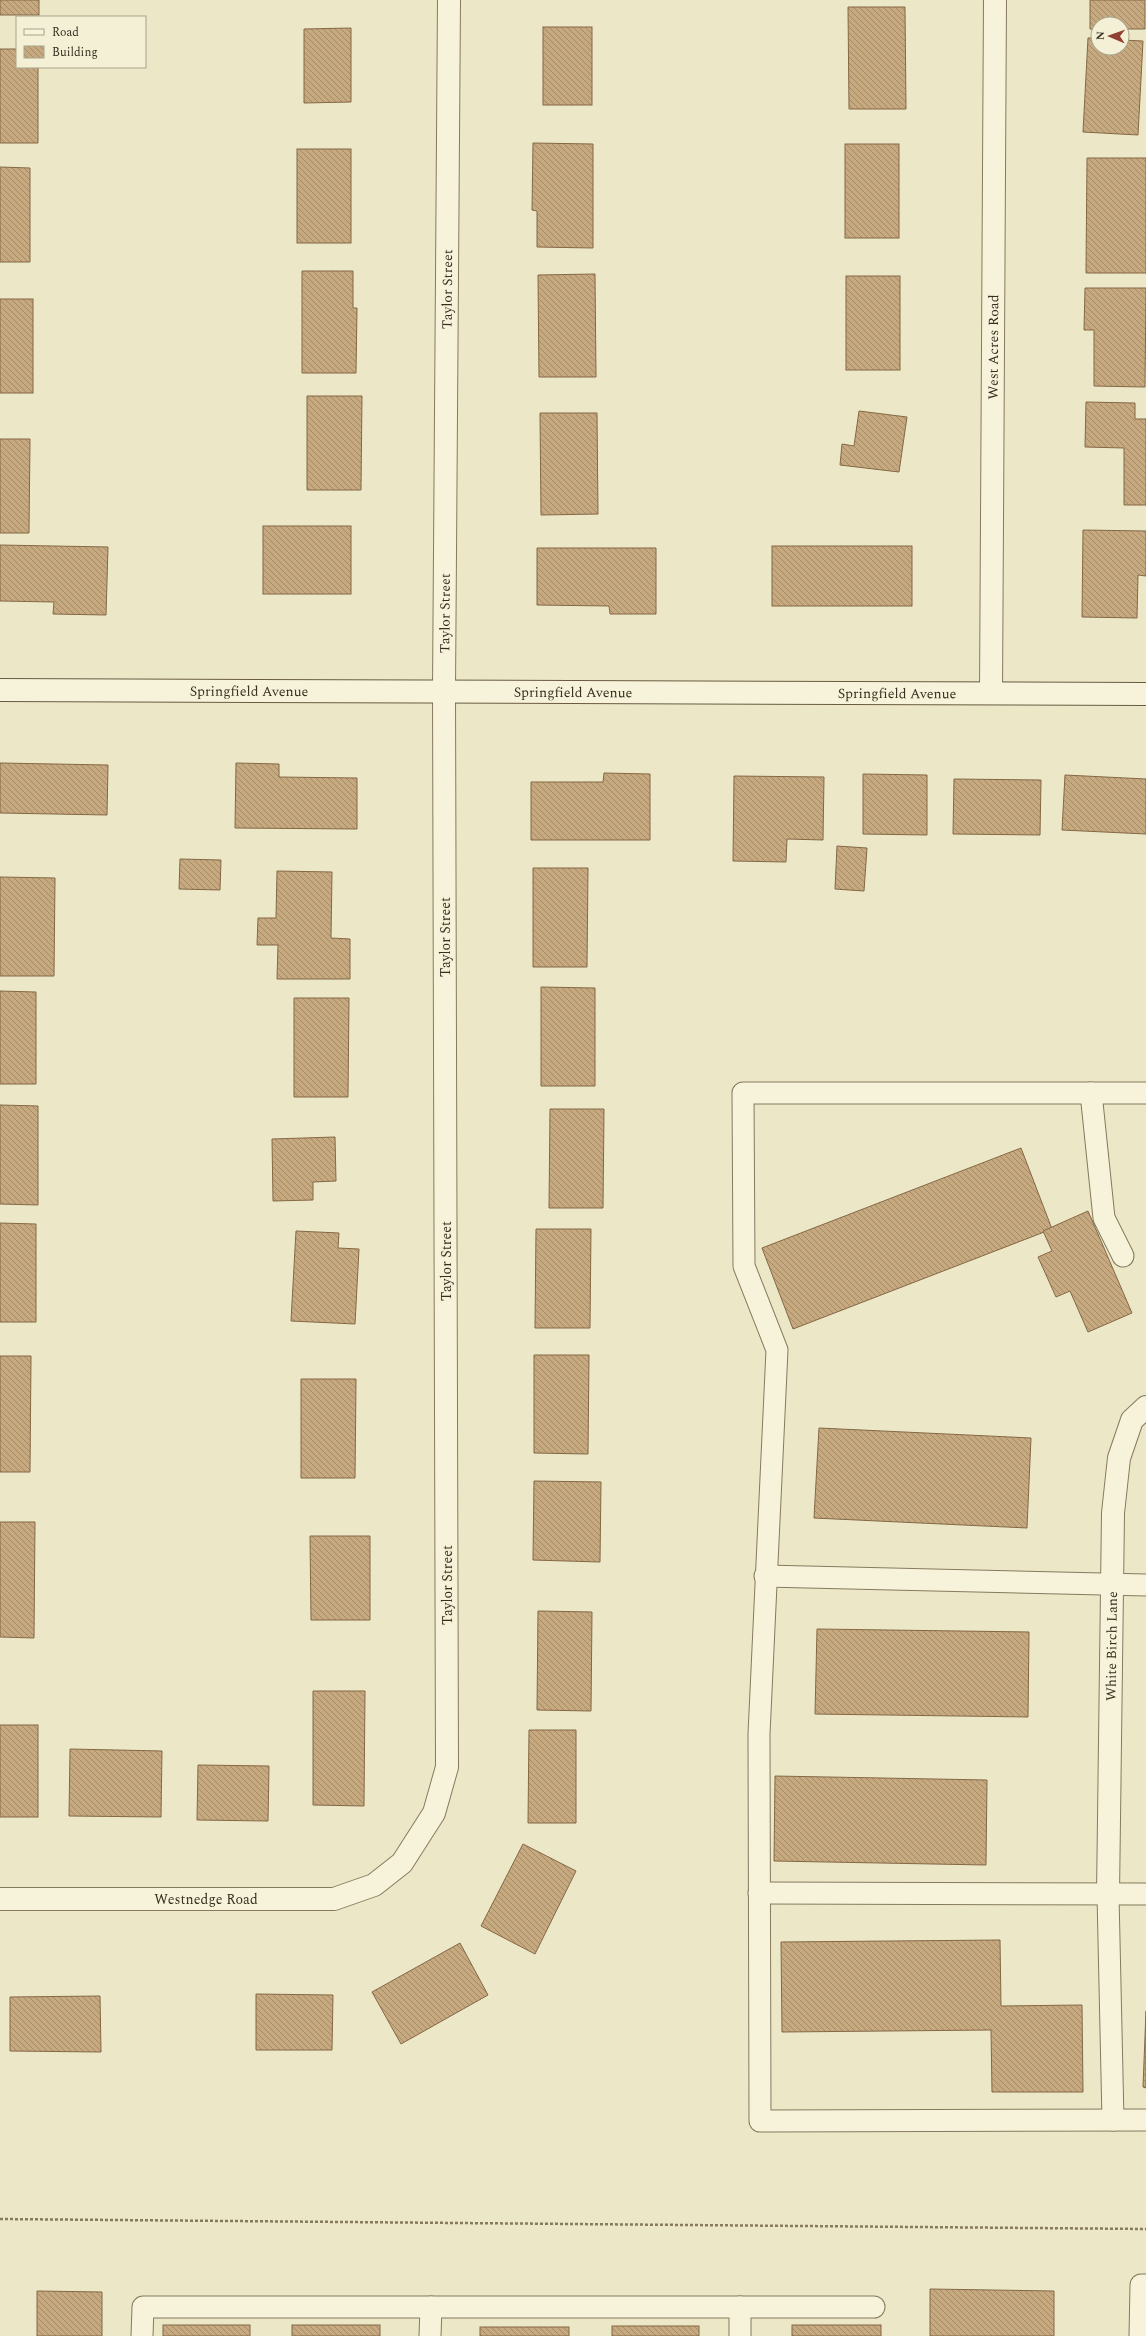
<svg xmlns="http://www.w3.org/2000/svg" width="1146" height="2336" font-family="Spectral,serif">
<defs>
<pattern id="building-back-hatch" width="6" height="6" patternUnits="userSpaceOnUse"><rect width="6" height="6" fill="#c7a980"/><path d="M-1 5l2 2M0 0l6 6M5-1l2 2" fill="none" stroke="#a38a68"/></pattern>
</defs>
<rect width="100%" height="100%" fill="#ece7c7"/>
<g fill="url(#building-back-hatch)" stroke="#846845">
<rect x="0" y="0" width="39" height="15"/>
<polygon points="1090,0 1145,0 1145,29 1122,29 1122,24 1098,24 1098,29 1090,29"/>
<polygon points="848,7 905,7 906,109 849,109"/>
<rect x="543" y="27" width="49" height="78"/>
<polygon points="351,28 351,102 304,103 304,29"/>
<polygon points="1088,38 1098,38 1098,48 1122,48 1122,40 1143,41 1138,135 1083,132"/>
<polygon points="0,49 17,49 17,67 38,67 38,143 0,143"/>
<polygon points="533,143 593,144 593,248 537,247 537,211 532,210"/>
<rect x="845" y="144" width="54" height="94"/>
<rect x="297" y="149" width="54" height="94"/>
<polygon points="1087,158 1146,158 1146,273 1086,273"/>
<polygon points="0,167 30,168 30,262 0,262"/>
<polygon points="302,271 353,271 353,308 357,308 356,373 302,373"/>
<polygon points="595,274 596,377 539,377 538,275"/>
<rect x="846" y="276" width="54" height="94"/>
<polygon points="1085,288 1146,288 1145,387 1094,386 1094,330 1084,330"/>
<rect x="0" y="299" width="33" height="94"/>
<polygon points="307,396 362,396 361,490 307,490"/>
<polygon points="1086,402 1135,403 1135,419 1146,419 1146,505 1124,505 1124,448 1085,447"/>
<polygon points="859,411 907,417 899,472 840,465 842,444 854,446"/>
<polygon points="540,413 597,413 598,514 541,515"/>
<polygon points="0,439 30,439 29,533 0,533"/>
<rect x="263" y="526" width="88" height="68"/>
<polygon points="1083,530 1146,531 1146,576 1138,575 1137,618 1082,617"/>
<polygon points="0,545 108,547 106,615 53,614 54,602 0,601"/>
<rect x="772" y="546" width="140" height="60"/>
<polygon points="537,548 656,548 656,614 610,614 609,606 537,605"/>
<polygon points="0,763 108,765 107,815 0,813"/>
<polygon points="236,763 279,764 279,777 357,778 357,829 235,828"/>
<polygon points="604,773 650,774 650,840 531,840 531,782 603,782"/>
<polygon points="863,774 927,775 927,835 863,834"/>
<polygon points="1065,775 1146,779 1146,834 1062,830"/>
<polygon points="734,776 824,777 823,840 787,839 786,862 733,861"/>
<polygon points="954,779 1041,780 1040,835 953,834"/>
<polygon points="837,846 867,848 864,891 835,889"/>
<polygon points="180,859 221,860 220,890 179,889"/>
<polygon points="533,868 588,868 587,967 533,967"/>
<polygon points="277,871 332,872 331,938 350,939 350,979 277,979 278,945 257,945 258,918 276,918"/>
<polygon points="0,877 55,878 54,976 0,976"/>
<polygon points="541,987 595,988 595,1086 541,1086"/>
<polygon points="0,991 36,992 36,1084 0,1084"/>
<polygon points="294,998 349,998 348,1097 294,1097"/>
<polygon points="0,1105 38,1106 38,1205 0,1204"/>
<polygon points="550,1109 604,1109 603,1208 549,1208"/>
<polygon points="335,1137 336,1181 313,1182 313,1200 273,1201 272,1139"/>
<polygon points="1021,1148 1052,1229 793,1329 762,1248"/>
<polygon points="1088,1211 1132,1313 1088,1332 1070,1291 1056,1297 1038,1257 1052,1251 1043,1231"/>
<polygon points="0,1223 36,1224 36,1322 0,1322"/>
<polygon points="536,1229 591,1229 590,1328 535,1328"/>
<polygon points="296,1231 339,1233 338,1248 359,1249 355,1324 291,1321"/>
<polygon points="534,1355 589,1355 588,1454 534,1453"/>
<polygon points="0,1356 31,1356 30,1472 0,1472"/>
<polygon points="301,1379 356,1379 355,1478 301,1478"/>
<polygon points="819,1428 1031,1438 1027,1528 814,1518"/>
<polygon points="534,1481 601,1482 600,1562 533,1560"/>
<polygon points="0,1522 35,1522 34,1638 0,1637"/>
<polygon points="310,1536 370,1536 370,1620 311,1620"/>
<polygon points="538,1611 592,1612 591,1711 537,1710"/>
<polygon points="817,1629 1029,1632 1028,1717 815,1714"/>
<polygon points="313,1691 365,1691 364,1806 313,1805"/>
<rect x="0" y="1725" width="38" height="92"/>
<polygon points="529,1730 576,1730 576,1823 528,1823"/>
<polygon points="70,1749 162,1751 161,1817 69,1816"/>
<polygon points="198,1765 269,1766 268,1821 197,1820"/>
<polygon points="775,1776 987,1780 986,1865 774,1861"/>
<polygon points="523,1844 576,1871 535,1954 481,1926"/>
<polygon points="1000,1940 1001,2006 1082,2005 1083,2092 992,2092 991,2030 782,2032 781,1942"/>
<polygon points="460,1943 488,1995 401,2044 372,1992"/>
<polygon points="256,1994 333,1995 332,2050 256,2050"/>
<polygon points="100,1996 101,2052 10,2051 10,1997"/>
<polygon points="1146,2011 1146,2088 1143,2087"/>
<polygon points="930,2289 1054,2291 1054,2336 930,2336"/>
<polygon points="37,2291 102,2292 102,2336 37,2336"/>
<rect x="163" y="2325" width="87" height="11"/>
<rect x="292" y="2325" width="88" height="11"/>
<rect x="792" y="2325" width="89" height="11"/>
<rect x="612" y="2326" width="87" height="10"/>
<rect x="480" y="2327" width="89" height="9"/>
</g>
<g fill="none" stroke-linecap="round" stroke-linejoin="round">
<g stroke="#867a5e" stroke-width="23">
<g id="lane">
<polyline points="1091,1093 1104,1218 1123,1256"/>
<polyline points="1146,1093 743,1093 744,1266 777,1350 759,1734 760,2121 1146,2120"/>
<polyline points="765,1576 1146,1585"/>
<polyline points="759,1893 1146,1894"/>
<polyline points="1108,1895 1113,2120"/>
<polyline points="142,2336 143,2307 431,2307"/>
<polyline points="430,2336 431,2307 874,2307"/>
<polyline points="740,2336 740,2307"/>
<polyline points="1140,2336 1141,2285 1146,2285"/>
</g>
</g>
<g stroke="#867a5e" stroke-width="24">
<g id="street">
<path id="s1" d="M991,693l4,-693"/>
<path id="s2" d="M1108,1895l5,-382 6,-55 13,-38 14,-13"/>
<path id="s3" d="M0,1899h334l40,-14 28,-22 32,-50 13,-46 -3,-1077 5,-690"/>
</g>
</g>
<g stroke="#685b41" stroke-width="24">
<g id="secondary">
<path id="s4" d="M0,690l1146,4"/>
</g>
</g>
<polyline stroke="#867a5e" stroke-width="2.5" stroke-dasharray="3 2" stroke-linecap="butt" points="0,2219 1146,2229"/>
<use href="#lane" stroke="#f7f3da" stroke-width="21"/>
<use href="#street" stroke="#f7f3da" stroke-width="22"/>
<use href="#secondary" stroke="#f7f3da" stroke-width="22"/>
</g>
<g text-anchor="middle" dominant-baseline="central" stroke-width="3" stroke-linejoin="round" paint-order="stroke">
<g font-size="14" fill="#382f20" stroke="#f3f0d6">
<text stroke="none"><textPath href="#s3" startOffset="1997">Taylor Street</textPath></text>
<text stroke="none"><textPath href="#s1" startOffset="346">West Acres Road</textPath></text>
<text stroke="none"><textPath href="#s3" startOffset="1673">Taylor Street</textPath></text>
<text stroke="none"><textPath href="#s4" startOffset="249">Springfield Avenue</textPath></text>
<text stroke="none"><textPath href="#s4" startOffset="573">Springfield Avenue</textPath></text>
<text stroke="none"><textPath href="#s4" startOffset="897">Springfield Avenue</textPath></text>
<text transform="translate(445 937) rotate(-90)">Taylor Street</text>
<text transform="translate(446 1261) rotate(-90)">Taylor Street</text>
<text transform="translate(447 1585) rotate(-90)">Taylor Street</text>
<text stroke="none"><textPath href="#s2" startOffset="249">White Birch Lane</textPath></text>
<text stroke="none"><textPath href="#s3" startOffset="206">Westnedge Road</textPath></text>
</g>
</g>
<rect x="16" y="16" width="130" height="52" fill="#f3f0d6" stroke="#a8a38d"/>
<rect x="24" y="29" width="20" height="6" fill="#f7f3da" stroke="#a8a38d"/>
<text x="52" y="36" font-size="12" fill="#382f20">Road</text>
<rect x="24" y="46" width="20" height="12" fill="url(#building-back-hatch)" stroke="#a8a38d"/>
<text x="52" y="56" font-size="12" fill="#382f20">Building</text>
<g transform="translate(1110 36) rotate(272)"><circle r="19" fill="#f3f0d6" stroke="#a8a38d"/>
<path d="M0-3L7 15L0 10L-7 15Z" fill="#914132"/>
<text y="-6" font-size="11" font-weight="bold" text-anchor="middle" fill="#382f20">N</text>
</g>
</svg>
